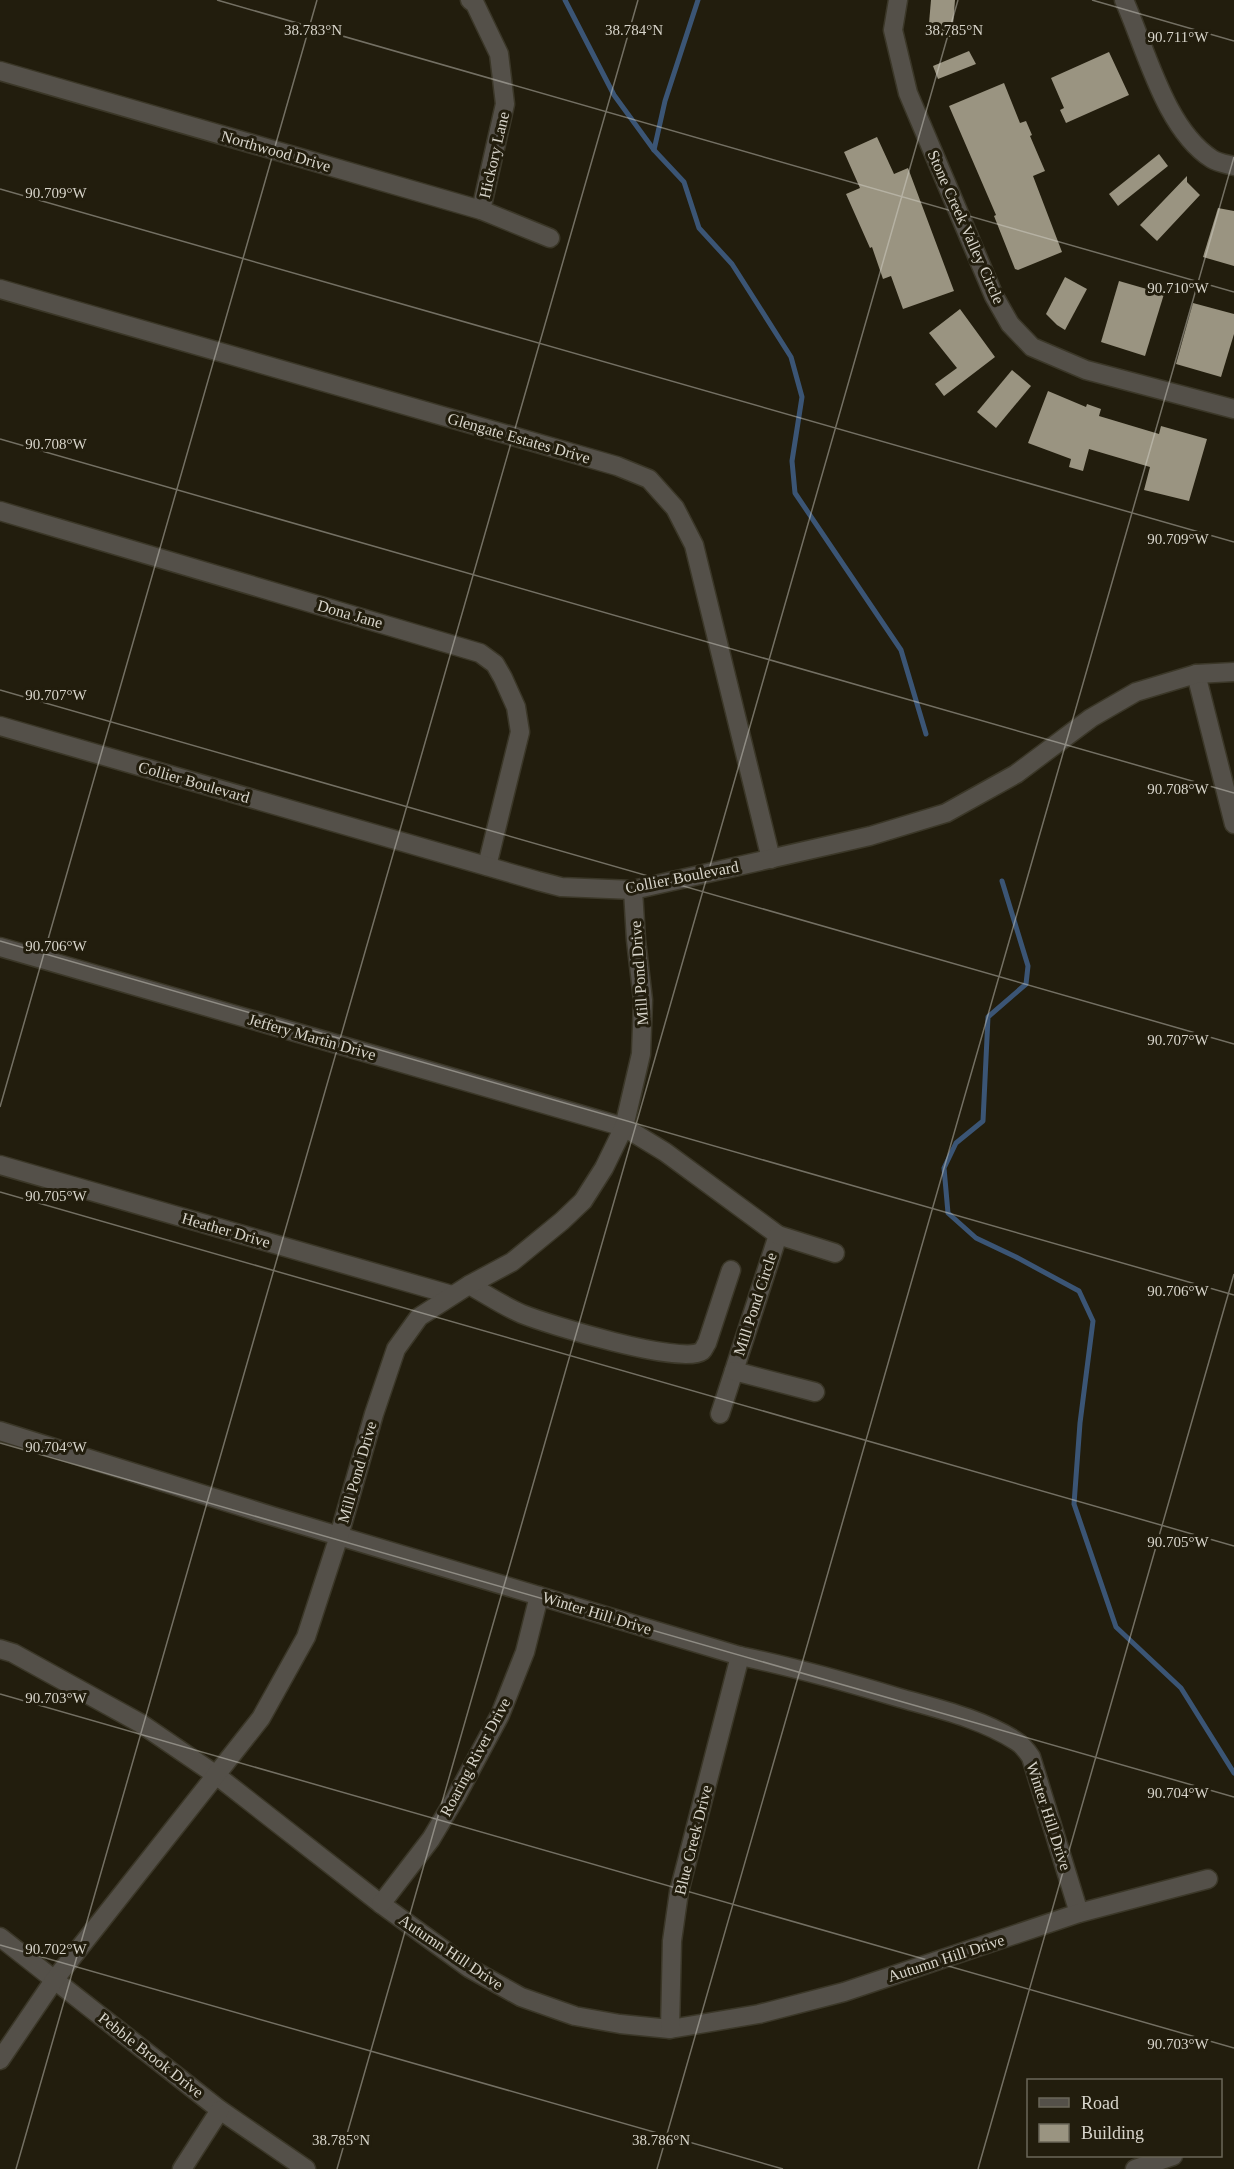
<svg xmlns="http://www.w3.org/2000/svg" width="1234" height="2169" font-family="Georgia,serif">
<rect width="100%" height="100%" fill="#221d0d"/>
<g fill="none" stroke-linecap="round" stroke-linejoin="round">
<g stroke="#3b5575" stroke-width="5">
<polyline points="565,0 614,95 654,150 684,182 699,228 732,264 791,357 802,397 792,461 795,493 901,650 926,734"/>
<polyline points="654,150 665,101 698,0"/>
<polyline points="1002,881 1028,966 1026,984 988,1017 983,1121 956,1143 944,1168 948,1213 976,1238 1016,1257 1079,1291 1093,1321 1080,1423 1074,1504 1116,1627 1181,1688 1234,1773"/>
</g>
</g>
<g fill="#9a9481">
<polygon points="931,0 955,0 952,37 928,35"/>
<polygon points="969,51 976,64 938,79 933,66"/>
<polygon points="1109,52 1129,95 1066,123 1060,110 1064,108 1051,78"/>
<polygon points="1004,83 1020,123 1026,121 1032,135 1030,136 1045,171 1033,176 1062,252 1018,270 1015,269 994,216 996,215 949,106"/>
<polygon points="877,137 894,174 908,168 954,291 903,309 891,276 883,279 872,247 870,248 846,194 860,188 844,152"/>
<polygon points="1159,154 1168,166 1118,206 1109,194"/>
<polygon points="1187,176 1187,182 1200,195 1157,241 1140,225"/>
<polygon points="1218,208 1234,211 1234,266 1203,257"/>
<polygon points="1065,277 1087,289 1065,330 1057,325 1046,314"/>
<polygon points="1119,281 1164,294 1145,356 1101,342"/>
<polygon points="1193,303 1234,314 1234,334 1221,377 1176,364"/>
<polygon points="960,309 995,357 944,396 935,384 957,368 929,333"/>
<polygon points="1012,370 1031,386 996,428 977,412"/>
<polygon points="1048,391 1086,407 1087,404 1101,409 1099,416 1159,434 1161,426 1207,439 1189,501 1144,490 1150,467 1089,449 1083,471 1069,467 1071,459 1028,443"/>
</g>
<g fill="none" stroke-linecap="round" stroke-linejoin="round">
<g stroke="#3b3728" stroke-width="21">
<g id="minor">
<polyline points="470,0 475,4 499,54 505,104 481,210"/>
<polyline points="898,0 893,30 908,93 994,296 1010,324 1032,347 1086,370 1234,409"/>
<path d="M1124,0c22,49 41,129 88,159 6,4 15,5 22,7"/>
<polyline points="0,71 481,210 550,238"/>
<polyline points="0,289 617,466 649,479 675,508 694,545 771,859"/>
<polyline points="0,511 480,653 495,664 503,678 516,707 520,732 487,866"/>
<polyline points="1196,674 1234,824"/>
<polyline points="0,726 538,881 561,887 633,890 870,836 946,813 1016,774 1091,718 1136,692 1196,674 1234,672"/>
<polyline points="0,947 624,1127 665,1152 778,1235 720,1414"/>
<polyline points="0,1165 452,1295"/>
<polyline points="778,1235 835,1253"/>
<path d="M469,1285c17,9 34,21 53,29 25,10 160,52 180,37 2,-2 3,-5 5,-8l24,-73"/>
<polyline points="734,1371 815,1392"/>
<path d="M0,1431l272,85 468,140c54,11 107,26 160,42 39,11 82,21 116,43 7,4 11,10 15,16l48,156"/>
<polyline points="0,1649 13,1653 140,1723 216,1775 381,1904 469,1968 521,1997 575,2016 620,2024 670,2029 759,2014 844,1992 1079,1913 1208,1879"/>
<polyline points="381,1904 431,1839 456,1797 500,1715 525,1652 539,1596"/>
<polyline points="0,1937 220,2110 306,2169"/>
<polyline points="670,2029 672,1941 679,1892 740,1656"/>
<polyline points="0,2060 55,1979 261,1718 306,1637 339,1536 374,1414 396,1349 419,1317 469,1285 512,1262 562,1221 583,1201 604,1168 624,1127 641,1054 643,1000 636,940 633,890"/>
<polyline points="182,2169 220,2110"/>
<polyline points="1135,2169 1173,2156"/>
</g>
</g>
<use href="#minor" stroke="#545049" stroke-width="18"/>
</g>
<path fill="none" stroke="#d8d5cb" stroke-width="1.5" stroke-opacity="0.45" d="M217,0l1017,292M1092,0l142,41M0,189l1234,353M0,439l1234,354M0,690l1234,354M0,941l1234,354M0,1107l317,-1107M0,1192l1234,354M0,1443l1234,354M0,1694l1234,354M0,1945l783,224M16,2169l622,-2169M337,2169l621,-2169M657,2169l577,-2012M978,2169l256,-895"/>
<g text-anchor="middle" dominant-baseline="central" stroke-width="6" stroke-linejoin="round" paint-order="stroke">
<g font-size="16" fill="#d8d5cb" stroke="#221d0d">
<text transform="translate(276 151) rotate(16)">Northwood Drive</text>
<text transform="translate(494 155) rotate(-77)">Hickory Lane</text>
<text transform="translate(966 227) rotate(66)">Stone Creek Valley Circle</text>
<text transform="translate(519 438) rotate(16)">Glengate Estates Drive</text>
<text transform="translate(350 614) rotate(16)">Dona Jane</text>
<text transform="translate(194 782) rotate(16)">Collier Boulevard</text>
<text transform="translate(682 877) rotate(-11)">Collier Boulevard</text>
<text transform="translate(639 973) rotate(-94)">Mill Pond Drive</text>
<text transform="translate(312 1037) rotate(16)">Jeffery Martin Drive</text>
<text transform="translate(226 1230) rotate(16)">Heather Drive</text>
<text transform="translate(755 1304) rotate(-72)">Mill Pond Circle</text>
<text transform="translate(357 1472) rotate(-74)">Mill Pond Drive</text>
<text transform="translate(597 1613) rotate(17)">Winter Hill Drive</text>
<text transform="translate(475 1757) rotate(-62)">Roaring River Drive</text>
<text transform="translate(1049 1816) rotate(72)">Winter Hill Drive</text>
<text transform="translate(693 1840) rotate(-76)">Blue Creek Drive</text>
<text transform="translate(451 1952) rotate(34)">Autumn Hill Drive</text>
<text transform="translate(946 1958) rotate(-18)">Autumn Hill Drive</text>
<text transform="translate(151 2055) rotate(38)">Pebble Brook Drive</text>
</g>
</g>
<g font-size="15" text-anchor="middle" fill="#d8d5cb" stroke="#221d0d" stroke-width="6" stroke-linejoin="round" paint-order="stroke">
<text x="313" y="35">38.783°N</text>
<text x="634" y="35">38.784°N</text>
<text x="954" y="35">38.785°N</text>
<text x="1178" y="42">90.711°W</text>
<text x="56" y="198">90.709°W</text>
<text x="1178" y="293">90.710°W</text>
<text x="56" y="449">90.708°W</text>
<text x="1178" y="544">90.709°W</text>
<text x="56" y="700">90.707°W</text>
<text x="1178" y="794">90.708°W</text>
<text x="56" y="951">90.706°W</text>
<text x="1178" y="1045">90.707°W</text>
<text x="56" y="1201">90.705°W</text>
<text x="1178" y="1296">90.706°W</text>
<text x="56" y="1452">90.704°W</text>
<text x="1178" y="1547">90.705°W</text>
<text x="56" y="1703">90.703°W</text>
<text x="1178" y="1798">90.704°W</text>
<text x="56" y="1954">90.702°W</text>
<text x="1178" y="2049">90.703°W</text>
<text x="341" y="2145">38.785°N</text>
<text x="661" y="2145">38.786°N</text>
</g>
<rect x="1027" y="2079" width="195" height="78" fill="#221d0d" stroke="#6b6759" stroke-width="1.5"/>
<rect x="1039" y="2098" width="30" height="9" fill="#545049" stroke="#6b6759" stroke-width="1.5"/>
<text x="1081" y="2109" font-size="18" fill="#d8d5cb">Road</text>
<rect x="1039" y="2124" width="30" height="18" fill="#9a9481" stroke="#6b6759" stroke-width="1.5"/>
<text x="1081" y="2139" font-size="18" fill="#d8d5cb">Building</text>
</svg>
